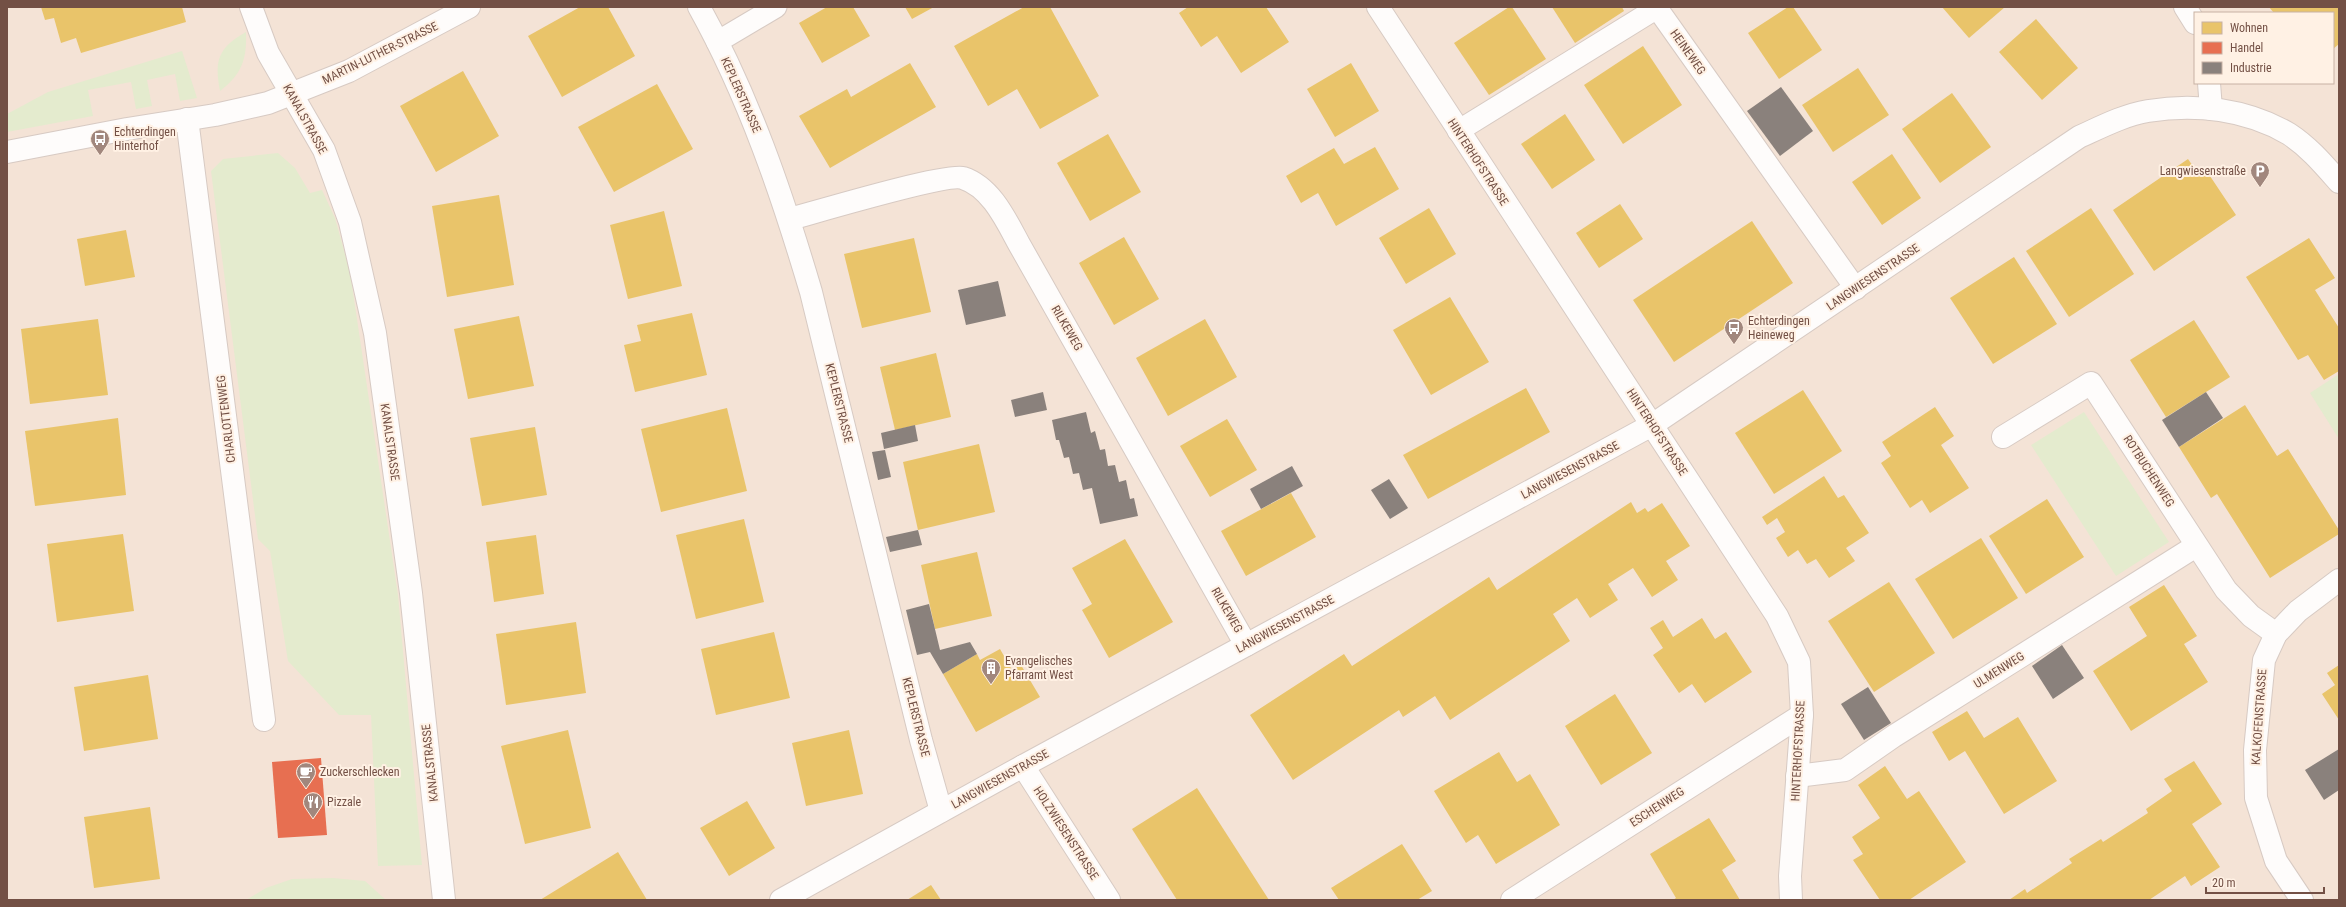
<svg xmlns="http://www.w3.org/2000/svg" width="2346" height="907" font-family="'Roboto Condensed',sans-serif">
<rect width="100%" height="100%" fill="#f6ede5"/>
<path fill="#f4e3d6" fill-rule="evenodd" d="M7,7h2332v893h-2332zM2195,13h138v70h-138z"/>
<g fill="#e4ebce">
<path d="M246,32c1,27 -4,42 -26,59 -6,-31 -2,-43 26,-59z"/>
<polygon points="182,51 197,98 180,101 175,74 147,80 152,106 136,109 131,82 88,90 93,116 7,132 7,114 48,92"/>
<polygon points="278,153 295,168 310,193 322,190 335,218 350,272 398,595 422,865 378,866 371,715 339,715 288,661 270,551 258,539 211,171 223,159"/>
<polygon points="2339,374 2339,439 2310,393"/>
<polygon points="2084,412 2169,542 2116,576 2031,445"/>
<polygon points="333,878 365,881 386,900 246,900 266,888 292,879"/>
</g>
<g fill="#e9c46a">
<polygon points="41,7 182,7 186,22 81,53 76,38 61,43 54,18 45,20"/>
<polygon points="580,7 608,7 635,56 562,97 528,36"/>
<polygon points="827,7 853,7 870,36 822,63 799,23"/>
<polygon points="905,7 934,7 912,19"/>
<polygon points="1024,7 1050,7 1099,96 1040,129 1017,89 988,106 954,46"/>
<polygon points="1188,7 1266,7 1289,42 1241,73 1217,36 1201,47 1179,13"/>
<polygon points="1509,7 1512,7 1546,59 1489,95 1454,43"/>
<polygon points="1552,7 1622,7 1624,11 1575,43"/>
<polygon points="1788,7 1793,7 1822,50 1779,79 1748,33"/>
<polygon points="1942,7 2005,7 1969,38"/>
<polygon points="2269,7 2339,7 2339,44 2333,49 2333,13 2274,13"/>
<polygon points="2036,19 2078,68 2042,100 1999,52"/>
<polygon points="1643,46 1682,105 1623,144 1584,85"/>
<polygon points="910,63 936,107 830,168 799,116 847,89 851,97"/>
<polygon points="1351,63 1379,111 1335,137 1307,89"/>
<polygon points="1858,68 1889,115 1833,152 1802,105"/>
<polygon points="463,71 499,136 436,172 400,106"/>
<polygon points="657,84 693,149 614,192 578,127"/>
<polygon points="1952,93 1991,147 1940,183 1902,129"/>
<polygon points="1565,114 1595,160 1552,189 1521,144"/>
<polygon points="1108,134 1141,192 1090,221 1057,163"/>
<polygon points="1375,147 1399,189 1336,226 1318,193 1301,203 1286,176 1334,148 1344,164"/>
<polygon points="1892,154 1921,198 1882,225 1852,182"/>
<polygon points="2188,159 2199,175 2206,170 2236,215 2154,271 2113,210"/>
<polygon points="499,195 514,285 447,297 432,206"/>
<polygon points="1620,204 1643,239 1599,268 1576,233"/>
<polygon points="1429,208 1456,254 1406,284 1379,238"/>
<polygon points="2091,208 2134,274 2069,317 2026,251"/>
<polygon points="664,211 682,286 628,299 610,225"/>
<polygon points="1752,221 1793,283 1674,362 1633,300"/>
<polygon points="126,230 135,277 85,286 77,239"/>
<polygon points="1124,237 1159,299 1114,325 1079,263"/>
<polygon points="914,238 931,312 862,328 844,254"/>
<polygon points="2309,238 2335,278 2315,290 2339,328 2339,371 2324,380 2308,355 2298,360 2246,277"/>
<polygon points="2014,257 2057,324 1993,364 1950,298"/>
<polygon points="1450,297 1489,362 1431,395 1393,330"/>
<polygon points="692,313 707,375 635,392 624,345 641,341 637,325"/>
<polygon points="519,316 534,386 468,399 454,329"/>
<polygon points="98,319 108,395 30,404 21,329"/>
<polygon points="1205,319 1237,377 1168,416 1136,358"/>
<polygon points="2194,320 2230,377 2166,417 2130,360"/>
<polygon points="936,353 951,417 895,430 880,367"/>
<polygon points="1526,388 1550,432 1428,499 1403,455"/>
<polygon points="1803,390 1842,451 1774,494 1735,433"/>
<polygon points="2245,405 2277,456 2288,449 2339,530 2339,534 2270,578 2217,494 2211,498 2179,447"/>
<polygon points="1935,407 1954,436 1941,445 1969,488 1930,513 1922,500 1910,508 1881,463 1891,456 1882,442"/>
<polygon points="727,408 747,491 661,512 641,429"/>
<polygon points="118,418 126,495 35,506 25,431"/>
<polygon points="1227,419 1257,470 1210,497 1180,446"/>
<polygon points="535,427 547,495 482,506 470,438"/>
<polygon points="979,444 995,512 918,530 903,462"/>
<polygon points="1824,476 1838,498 1844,495 1869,533 1846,548 1855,561 1829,578 1816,559 1807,564 1798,550 1788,557 1776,538 1785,532 1777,518 1767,525 1762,517"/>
<polygon points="1291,493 1316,537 1246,576 1221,531"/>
<polygon points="2047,499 2084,557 2026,594 1989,536"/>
<polygon points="1631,502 1637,513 1645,508 1648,512 1662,503 1690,546 1666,561 1678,580 1652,597 1633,568 1608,584 1618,600 1590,618 1577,598 1553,614 1570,641 1450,720 1435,696 1403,717 1399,710 1293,780 1250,715 1344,654 1352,666 1489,577 1497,590"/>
<polygon points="744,519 764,602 696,619 676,535"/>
<polygon points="123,534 134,611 57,622 47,544"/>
<polygon points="536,535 544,594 494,602 486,542"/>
<polygon points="1981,538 2018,598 1953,639 1915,579"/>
<polygon points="1125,539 1173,622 1109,658 1082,610 1092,604 1072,568"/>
<polygon points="977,552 992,616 935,629 921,565"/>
<polygon points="1889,582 1935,653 1874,692 1828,621"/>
<polygon points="2164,585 2197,636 2184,644 2208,682 2131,731 2093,671 2147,636 2129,607"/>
<polygon points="1702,618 1715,639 1726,632 1752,672 1705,703 1692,684 1679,693 1653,655 1663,648 1650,628 1663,620 1673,637"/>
<polygon points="576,622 586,693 506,705 496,634"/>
<polygon points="774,632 790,698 716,715 701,649"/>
<polygon points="1000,649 1012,670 1021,665 1040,697 976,732 943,674 977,654 980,660"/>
<polygon points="2339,665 2339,720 2322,694 2335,685 2327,673"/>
<polygon points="148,675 158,739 84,751 74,687"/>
<polygon points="1615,694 1652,753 1601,785 1565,726"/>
<polygon points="1967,711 1984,738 2018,717 2057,781 2004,814 1965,751 1949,761 1932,732"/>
<polygon points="568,730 591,828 525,844 501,746"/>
<polygon points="849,730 863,794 806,806 792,743"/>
<polygon points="1499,752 1517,782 1530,774 1560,825 1496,864 1478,835 1466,843 1434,791"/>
<polygon points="2194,761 2222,804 2192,824 2220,867 2191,886 2185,876 2149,900 2009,900 2025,889 2027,893 2072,863 2069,859 2101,839 2103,842 2148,813 2146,809 2172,791 2164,779"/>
<polygon points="1885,766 1907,799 1919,791 1966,862 1909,900 1880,900 1853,860 1863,854 1852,837 1880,818 1858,785"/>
<polygon points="1197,788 1269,900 1177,900 1132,829"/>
<polygon points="747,801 775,848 729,876 700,828"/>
<polygon points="150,807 160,879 94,888 84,817"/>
<polygon points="1709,818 1736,861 1722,870 1740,900 1673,900 1676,898 1650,854"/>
<polygon points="1402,844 1432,891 1417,900 1339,900 1331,888"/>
<polygon points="618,852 647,900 540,900"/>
<polygon points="931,885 941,900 907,900"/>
</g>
<polygon fill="#e76f51" points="321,758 327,835 278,838 272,762"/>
<g fill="#8a817c">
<polygon points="1781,87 1813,131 1780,156 1747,111"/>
<polygon points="998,281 1006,316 966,325 958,290"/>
<polygon points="1043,392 1047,410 1015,417 1011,400"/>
<polygon points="2206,392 2223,418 2179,447 2162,420"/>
<polygon points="1086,412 1091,433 1095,431 1100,450 1105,449 1108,466 1115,465 1119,482 1126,480 1130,499 1134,498 1138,516 1100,524 1092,488 1083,490 1079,473 1073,474 1069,457 1064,458 1059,440 1056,440 1052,420"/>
<polygon points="915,425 918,441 884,449 881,433"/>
<polygon points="885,450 891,477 878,480 872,452"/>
<polygon points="1292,466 1303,486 1261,509 1250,489"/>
<polygon points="1389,479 1408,508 1390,519 1371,490"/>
<polygon points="918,530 922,545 890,552 886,537"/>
<polygon points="929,604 940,650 970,642 977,654 943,674 930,652 917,655 906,610"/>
<polygon points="2062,645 2084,678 2053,699 2032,666"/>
<polygon points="1868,687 1891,723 1864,740 1841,704"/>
<polygon points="2339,749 2339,790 2324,800 2305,770"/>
</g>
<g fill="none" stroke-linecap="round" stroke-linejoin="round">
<g stroke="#d7cac3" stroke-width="23">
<g id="lane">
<polyline points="717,42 776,7"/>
<polyline points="1458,131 1657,8 1856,289"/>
</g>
</g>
<g stroke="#d7cac3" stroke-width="24">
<g id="street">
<polyline points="251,7 268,53 324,150 350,222 375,333 411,593 444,900"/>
<path d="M699,7c50,90 83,187 112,285l110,448 20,71"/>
<polyline points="1378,7 1777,616 1799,662 1802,715 1790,876 1791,900"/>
<polyline points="2185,7 2195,23"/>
<polyline points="2209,83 2211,109"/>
<polyline points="187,119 264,720"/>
<polyline points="7,152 127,129 215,115 268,103 349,71 469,7"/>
<path d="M790,219c26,-7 156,-46 173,-41 28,9 43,42 56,66l227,401"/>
<polyline points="2003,437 2091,383 2226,590 2251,616 2276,634"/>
<polyline points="1023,766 1109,900"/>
<polyline points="1797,776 1845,770 1894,736 2196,546"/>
<path d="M781,900l242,-134 629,-341 427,-288c22,-10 45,-22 69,-26 47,-8 99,-2 141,23 20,13 35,31 50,48"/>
<polyline points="1512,900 1802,715"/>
<polyline points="2302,900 2276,861 2256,798 2255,750 2264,660 2276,634 2298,611 2339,580"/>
</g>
</g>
<use href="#lane" stroke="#fefcfb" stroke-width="21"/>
<use href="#street" stroke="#fefcfb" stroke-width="22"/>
</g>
<defs>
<g id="bus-pin" transform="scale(1)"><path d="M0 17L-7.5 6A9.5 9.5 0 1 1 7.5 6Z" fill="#a1877d" stroke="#fff1e4"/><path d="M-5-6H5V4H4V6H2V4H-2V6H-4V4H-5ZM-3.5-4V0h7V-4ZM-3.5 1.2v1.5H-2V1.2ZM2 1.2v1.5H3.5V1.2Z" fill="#fff"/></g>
<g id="parking-pin" transform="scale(1)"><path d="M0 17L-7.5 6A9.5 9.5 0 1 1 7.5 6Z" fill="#a1877d" stroke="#fff1e4"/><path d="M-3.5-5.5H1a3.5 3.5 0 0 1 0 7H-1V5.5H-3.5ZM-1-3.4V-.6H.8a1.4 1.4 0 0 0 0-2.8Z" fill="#fff"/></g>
<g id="building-pin" transform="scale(1)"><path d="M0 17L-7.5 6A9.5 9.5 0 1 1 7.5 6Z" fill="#a1877d" stroke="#fff1e4"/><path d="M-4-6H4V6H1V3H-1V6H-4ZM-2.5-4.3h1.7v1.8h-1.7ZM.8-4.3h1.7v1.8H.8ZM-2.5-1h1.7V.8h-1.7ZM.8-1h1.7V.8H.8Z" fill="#fff"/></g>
<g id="cafe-pin" transform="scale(1)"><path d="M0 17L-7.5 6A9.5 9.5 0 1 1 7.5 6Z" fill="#a1877d" stroke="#fff1e4"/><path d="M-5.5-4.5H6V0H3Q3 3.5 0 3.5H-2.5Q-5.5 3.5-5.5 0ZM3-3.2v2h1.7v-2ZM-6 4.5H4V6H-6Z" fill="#fff"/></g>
<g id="restaurant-pin" transform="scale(1)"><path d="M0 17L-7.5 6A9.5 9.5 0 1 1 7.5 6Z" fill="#a1877d" stroke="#fff1e4"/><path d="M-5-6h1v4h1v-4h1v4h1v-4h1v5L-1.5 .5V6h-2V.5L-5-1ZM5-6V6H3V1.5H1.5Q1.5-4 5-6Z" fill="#fff"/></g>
</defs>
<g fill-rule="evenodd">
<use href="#bus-pin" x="100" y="139"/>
<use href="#parking-pin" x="2260" y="171"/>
<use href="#bus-pin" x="1734" y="328"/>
<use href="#building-pin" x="991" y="668"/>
<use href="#cafe-pin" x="306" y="772"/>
<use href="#restaurant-pin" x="313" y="802"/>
</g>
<g text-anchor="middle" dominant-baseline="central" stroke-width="4" stroke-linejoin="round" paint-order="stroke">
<g font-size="12" fill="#735045" stroke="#fff1e4">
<text transform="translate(1688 52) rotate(55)">HEINEWEG</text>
<text transform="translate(380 53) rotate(-26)">MARTIN-LUTHER-STRASSE</text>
<text transform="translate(741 95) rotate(66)">KEPLERSTRASSE</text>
<text transform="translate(305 119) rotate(61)">KANALSTRASSE</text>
<text transform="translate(1478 162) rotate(57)">HINTERHOFSTRASSE</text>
<text transform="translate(1873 277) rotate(-34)">LANGWIESENSTRASSE</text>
<text transform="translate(1067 328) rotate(60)">RILKEWEG</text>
<text transform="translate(839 403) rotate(76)">KEPLERSTRASSE</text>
<text transform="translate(226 419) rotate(-97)">CHARLOTTENWEG</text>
<text transform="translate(1657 432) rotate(57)">HINTERHOFSTRASSE</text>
<text transform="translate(390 442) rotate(82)">KANALSTRASSE</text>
<text transform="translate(1570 470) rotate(-28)">LANGWIESENSTRASSE</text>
<text transform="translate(2149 471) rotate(57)">ROTBUCHENWEG</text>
<text transform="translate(1227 610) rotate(60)">RILKEWEG</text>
<text transform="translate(1285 624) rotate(-28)">LANGWIESENSTRASSE</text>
<text transform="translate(1999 670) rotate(-32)">ULMENWEG</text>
<text transform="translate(916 717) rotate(76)">KEPLERSTRASSE</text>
<text transform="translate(2259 717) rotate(-86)">KALKOFENSTRASSE</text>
<text transform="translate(1798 751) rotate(-87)">HINTERHOFSTRASSE</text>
<text transform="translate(430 763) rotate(-96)">KANALSTRASSE</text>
<text transform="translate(1000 779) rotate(-29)">LANGWIESENSTRASSE</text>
<text transform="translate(1657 807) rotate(-33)">ESCHENWEG</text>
<text transform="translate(1066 833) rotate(57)">HOLZWIESENSTRASSE</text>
</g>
<g font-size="12" fill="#735045" stroke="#fff1e4" text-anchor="start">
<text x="114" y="132">Echterdingen<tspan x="114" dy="14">Hinterhof</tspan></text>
<text x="2246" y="171" text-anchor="end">Langwiesenstraße</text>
<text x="1748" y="321">Echterdingen<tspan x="1748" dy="14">Heineweg</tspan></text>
<text x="1005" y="661">Evangelisches<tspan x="1005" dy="14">Pfarramt West</tspan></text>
<text x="320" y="772">Zuckerschlecken</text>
<text x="327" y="802">Pizzale</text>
</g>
</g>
<rect width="2346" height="907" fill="none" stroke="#735045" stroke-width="16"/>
<rect x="2194" y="12" width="140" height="72" fill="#fff1e4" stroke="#c7b1a4"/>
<rect x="2202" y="22" width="20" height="12" fill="#e9c46a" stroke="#c7b1a4"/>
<text x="2230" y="32" font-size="12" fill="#735045">Wohnen</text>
<rect x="2202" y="42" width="20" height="12" fill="#e76f51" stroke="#c7b1a4"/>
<text x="2230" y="52" font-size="12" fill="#735045">Handel</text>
<rect x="2202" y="62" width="20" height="12" fill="#8a817c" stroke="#c7b1a4"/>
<text x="2230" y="72" font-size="12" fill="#735045">Industrie</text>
<path d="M2206 887v6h118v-6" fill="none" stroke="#735045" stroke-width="2"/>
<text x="2212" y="887" font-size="12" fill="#735045" stroke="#fff1e4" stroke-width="3" paint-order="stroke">20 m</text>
</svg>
